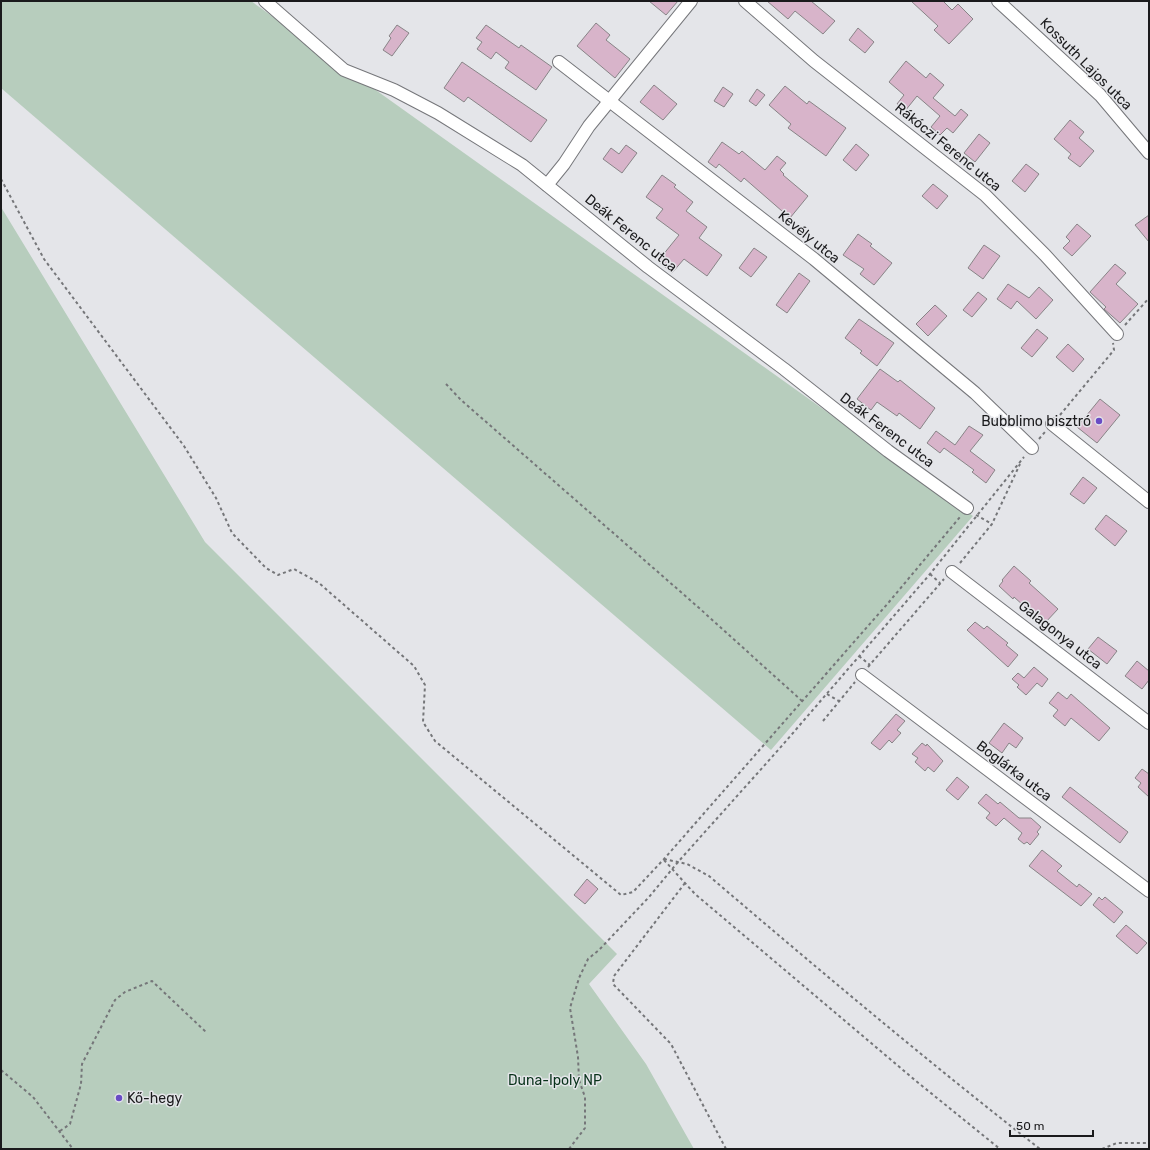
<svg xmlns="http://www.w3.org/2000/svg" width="1150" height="1150" font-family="Rubik,sans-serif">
<rect width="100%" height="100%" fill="#e4e5e9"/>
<g fill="#b7cdbd">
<polygon points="1,1 251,1 973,516 771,750 1,88"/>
<polygon points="1,207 205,542 617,954 589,984 646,1064 694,1149 1,1149"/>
</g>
<g fill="#d8b4ca" stroke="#888487">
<polygon points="649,1 678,1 666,15"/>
<polygon points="767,1 811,1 835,21 823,34 795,11 788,19"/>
<polygon points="911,1 943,1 952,10 958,4 973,19 949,44 934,30 938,26"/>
<polygon points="596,23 610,35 606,40 630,59 615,78 577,46"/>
<polygon points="397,25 409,33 392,56 383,50 391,38 389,36"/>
<polygon points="486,25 519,48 521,45 552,67 536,90 505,68 509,62 496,52 491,59 477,49 482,42 476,38"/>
<polygon points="858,28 874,42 865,53 849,40"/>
<polygon points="906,61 926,78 930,73 944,85 933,98 955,116 961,109 968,115 953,133 947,128 940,135 931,127 940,116 917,96 905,111 897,104 904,95 889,82"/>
<polygon points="462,62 547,120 531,142 468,97 464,102 444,88"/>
<polygon points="654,85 677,104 663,120 640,102"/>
<polygon points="785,86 807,104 809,101 846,128 826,156 788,128 791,124 769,105"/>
<polygon points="723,87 733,94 724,107 714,101"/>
<polygon points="757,89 765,95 756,106 749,101"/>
<polygon points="1070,120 1084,132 1079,138 1094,151 1080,167 1068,158 1071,154 1054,139"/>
<polygon points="979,134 990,143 975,162 964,153"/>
<polygon points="722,142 739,154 742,151 765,170 777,156 786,163 780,170 784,174 783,175 808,196 790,218 744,178 741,182 719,164 716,168 708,162"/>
<polygon points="856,144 869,155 856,171 843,160"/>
<polygon points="626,145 637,153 622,173 603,159 611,148 619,154"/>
<polygon points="1026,164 1039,174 1025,192 1012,181"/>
<polygon points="662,175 676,185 674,187 693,202 686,211 707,227 699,238 722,255 707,276 684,259 672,273 658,261 679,235 656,218 663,209 646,197"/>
<polygon points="933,184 948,196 937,209 922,196"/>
<polygon points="1149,215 1149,242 1135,225"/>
<polygon points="1077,224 1091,236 1072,256 1063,248 1070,241 1066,237"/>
<polygon points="858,234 872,244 870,246 892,263 874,285 860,274 864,269 843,255"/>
<polygon points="984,245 1000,256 983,279 968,268"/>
<polygon points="754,248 767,257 751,277 739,268"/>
<polygon points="1115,264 1126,273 1116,284 1138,304 1120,323 1104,309 1106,307 1090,292"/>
<polygon points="799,273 810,281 787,313 776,305"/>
<polygon points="1008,284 1029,298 1039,287 1053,300 1036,319 1017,301 1011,309 997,299"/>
<polygon points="978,292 987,299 972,317 963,310"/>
<polygon points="935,305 947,316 928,336 916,324"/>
<polygon points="859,319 894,343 877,366 860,353 862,351 845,338"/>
<polygon points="1037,329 1048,338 1032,357 1021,348"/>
<polygon points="1068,344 1084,359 1073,372 1056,357"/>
<polygon points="880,369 898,382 900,380 935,408 920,429 899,413 897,416 877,402 871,410 857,399"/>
<polygon points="1100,399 1120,415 1097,443 1077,427"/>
<polygon points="969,426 983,435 970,451 995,470 986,483 972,472 974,470 944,448 940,453 927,443 936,431 955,445"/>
<polygon points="1083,477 1097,488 1084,504 1070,494"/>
<polygon points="1106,515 1127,531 1115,546 1095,529"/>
<polygon points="1014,566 1031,581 1029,583 1058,609 1044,624 1014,597 1013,599 999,586 1003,581 1002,580"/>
<polygon points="975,622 984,629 987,626 1008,643 1006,645 1018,655 1008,667 967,630"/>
<polygon points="1098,637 1117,651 1107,664 1088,649"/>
<polygon points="1137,661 1149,671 1149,680 1142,689 1125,676"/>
<polygon points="1034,667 1048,679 1042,687 1037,683 1026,695 1017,687 1019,685 1012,679 1018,673 1024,678"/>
<polygon points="1058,692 1067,699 1071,694 1110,728 1099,741 1071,718 1065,726 1053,716 1058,710 1049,703"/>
<polygon points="896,714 905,721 897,730 901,733 892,743 889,740 880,750 871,743"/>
<polygon points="1004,723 1023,738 1016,748 1009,743 1002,753 989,743"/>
<polygon points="922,743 926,746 927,744 943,761 934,772 928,767 925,771 915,762 918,758 912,754"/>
<polygon points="1142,769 1149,774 1149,797 1138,787 1141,783 1135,778"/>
<polygon points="957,777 969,787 958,800 946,790"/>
<polygon points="1070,787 1128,832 1120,843 1062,797"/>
<polygon points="986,794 998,804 1000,802 1019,818 1031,818 1041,827 1037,832 1039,834 1030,845 1027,842 1024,844 1018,839 1022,833 1004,818 996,826 986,818 990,813 978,803"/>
<polygon points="1042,850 1062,866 1057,871 1077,887 1079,884 1092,894 1081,906 1029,866"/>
<polygon points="587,879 598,889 585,904 574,895"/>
<polygon points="1099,897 1102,900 1105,897 1123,912 1114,923 1093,905"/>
<polygon points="1126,925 1147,943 1137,954 1116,936"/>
</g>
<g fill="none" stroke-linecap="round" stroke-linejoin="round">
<g stroke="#76777b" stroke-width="14">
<g id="minor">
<polyline points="265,1 344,70 394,90 438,113 522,165 648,267 784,369 888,451 967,508"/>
<polyline points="745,1 814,61 985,195 1045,255 1117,334"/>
<polyline points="998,1 1100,95 1149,153"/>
<polyline points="559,62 814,259 975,393 1032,448"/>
<polyline points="547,185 564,164 589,126 691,1"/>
<polyline points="1052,424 1149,502"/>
<polyline points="952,572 1149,723"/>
<polyline points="862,675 1149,891"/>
</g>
</g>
<g stroke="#757679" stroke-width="2" stroke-dasharray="3 3" stroke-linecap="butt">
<polyline points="1,179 44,259 184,446 216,498 232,533 266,568 278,575 294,569 319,583 414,666 425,685 423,722 435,741 621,895 633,892 664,859 889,602 960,517"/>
<polyline points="1125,325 1149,298"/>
<polyline points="446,384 461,400 698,607 802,701"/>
<polyline points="1060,415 1114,350 1113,343"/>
<polyline points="1039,439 1045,432"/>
<polyline points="976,515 992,524"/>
<polyline points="960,563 992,524 1020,464"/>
<polyline points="930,574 940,583"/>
<polyline points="859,656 870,665"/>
<polyline points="868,667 944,579"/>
<polyline points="827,694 839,701"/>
<polyline points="823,721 855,682"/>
<path d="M664,859l23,5 22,12c109,93 218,185 331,273"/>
<polyline points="664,860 695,894 916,1081 1000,1149"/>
<polyline points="685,883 614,976 613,984 671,1044 726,1149"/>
<polyline points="1,1070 33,1097 73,1149"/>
<polyline points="60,1131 70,1124 81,1084 82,1064 115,1000 125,992 152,981 207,1033"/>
<polyline points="569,1149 585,1128 585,1097 579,1080 578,1057 570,1008 579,978 588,959 599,950 649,897 678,862 780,748 930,574 1024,457"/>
<polyline points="1102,1149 1117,1143 1149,1143"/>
</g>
<use href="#minor" stroke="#fff" stroke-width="12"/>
</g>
<g fill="#694cc5" stroke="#e4e5e9" stroke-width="1.5">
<circle cx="1099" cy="421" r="4"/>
<circle cx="119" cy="1098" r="4"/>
</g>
<g text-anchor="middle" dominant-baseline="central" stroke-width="3" stroke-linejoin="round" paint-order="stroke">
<g font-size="14" fill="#1a1a1c" stroke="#e4e5e9">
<text transform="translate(1086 64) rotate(45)">Kossuth Lajos utca</text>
<text transform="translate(948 147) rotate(39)">Rákóczi Ferenc utca</text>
<text transform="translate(631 233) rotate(39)">Deák Ferenc utca</text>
<text transform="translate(809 237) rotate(39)">Kevély utca</text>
<text transform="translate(887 430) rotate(37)">Deák Ferenc utca</text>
<text transform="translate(1060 635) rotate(38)">Galagonya utca</text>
<text transform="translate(1014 771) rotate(37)">Boglárka utca</text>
</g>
<g font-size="14" fill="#1a1a1c" stroke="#e4e5e9" text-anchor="end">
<text x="1091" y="421">Bubblimo bisztró</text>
<text x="127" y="1098" text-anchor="start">Kő-hegy</text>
</g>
<g font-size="14" fill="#09331b" stroke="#e4e5e9">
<text x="555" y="1080">Duna-Ipoly NP</text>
</g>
</g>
<rect width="1150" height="1150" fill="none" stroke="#1a1a1c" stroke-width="4"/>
<path d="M1010 1130v6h83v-6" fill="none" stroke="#1a1a1c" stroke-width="2"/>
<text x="1016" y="1130" font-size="12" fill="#1a1a1c" stroke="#e4e5e9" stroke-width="3" paint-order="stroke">50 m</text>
</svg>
